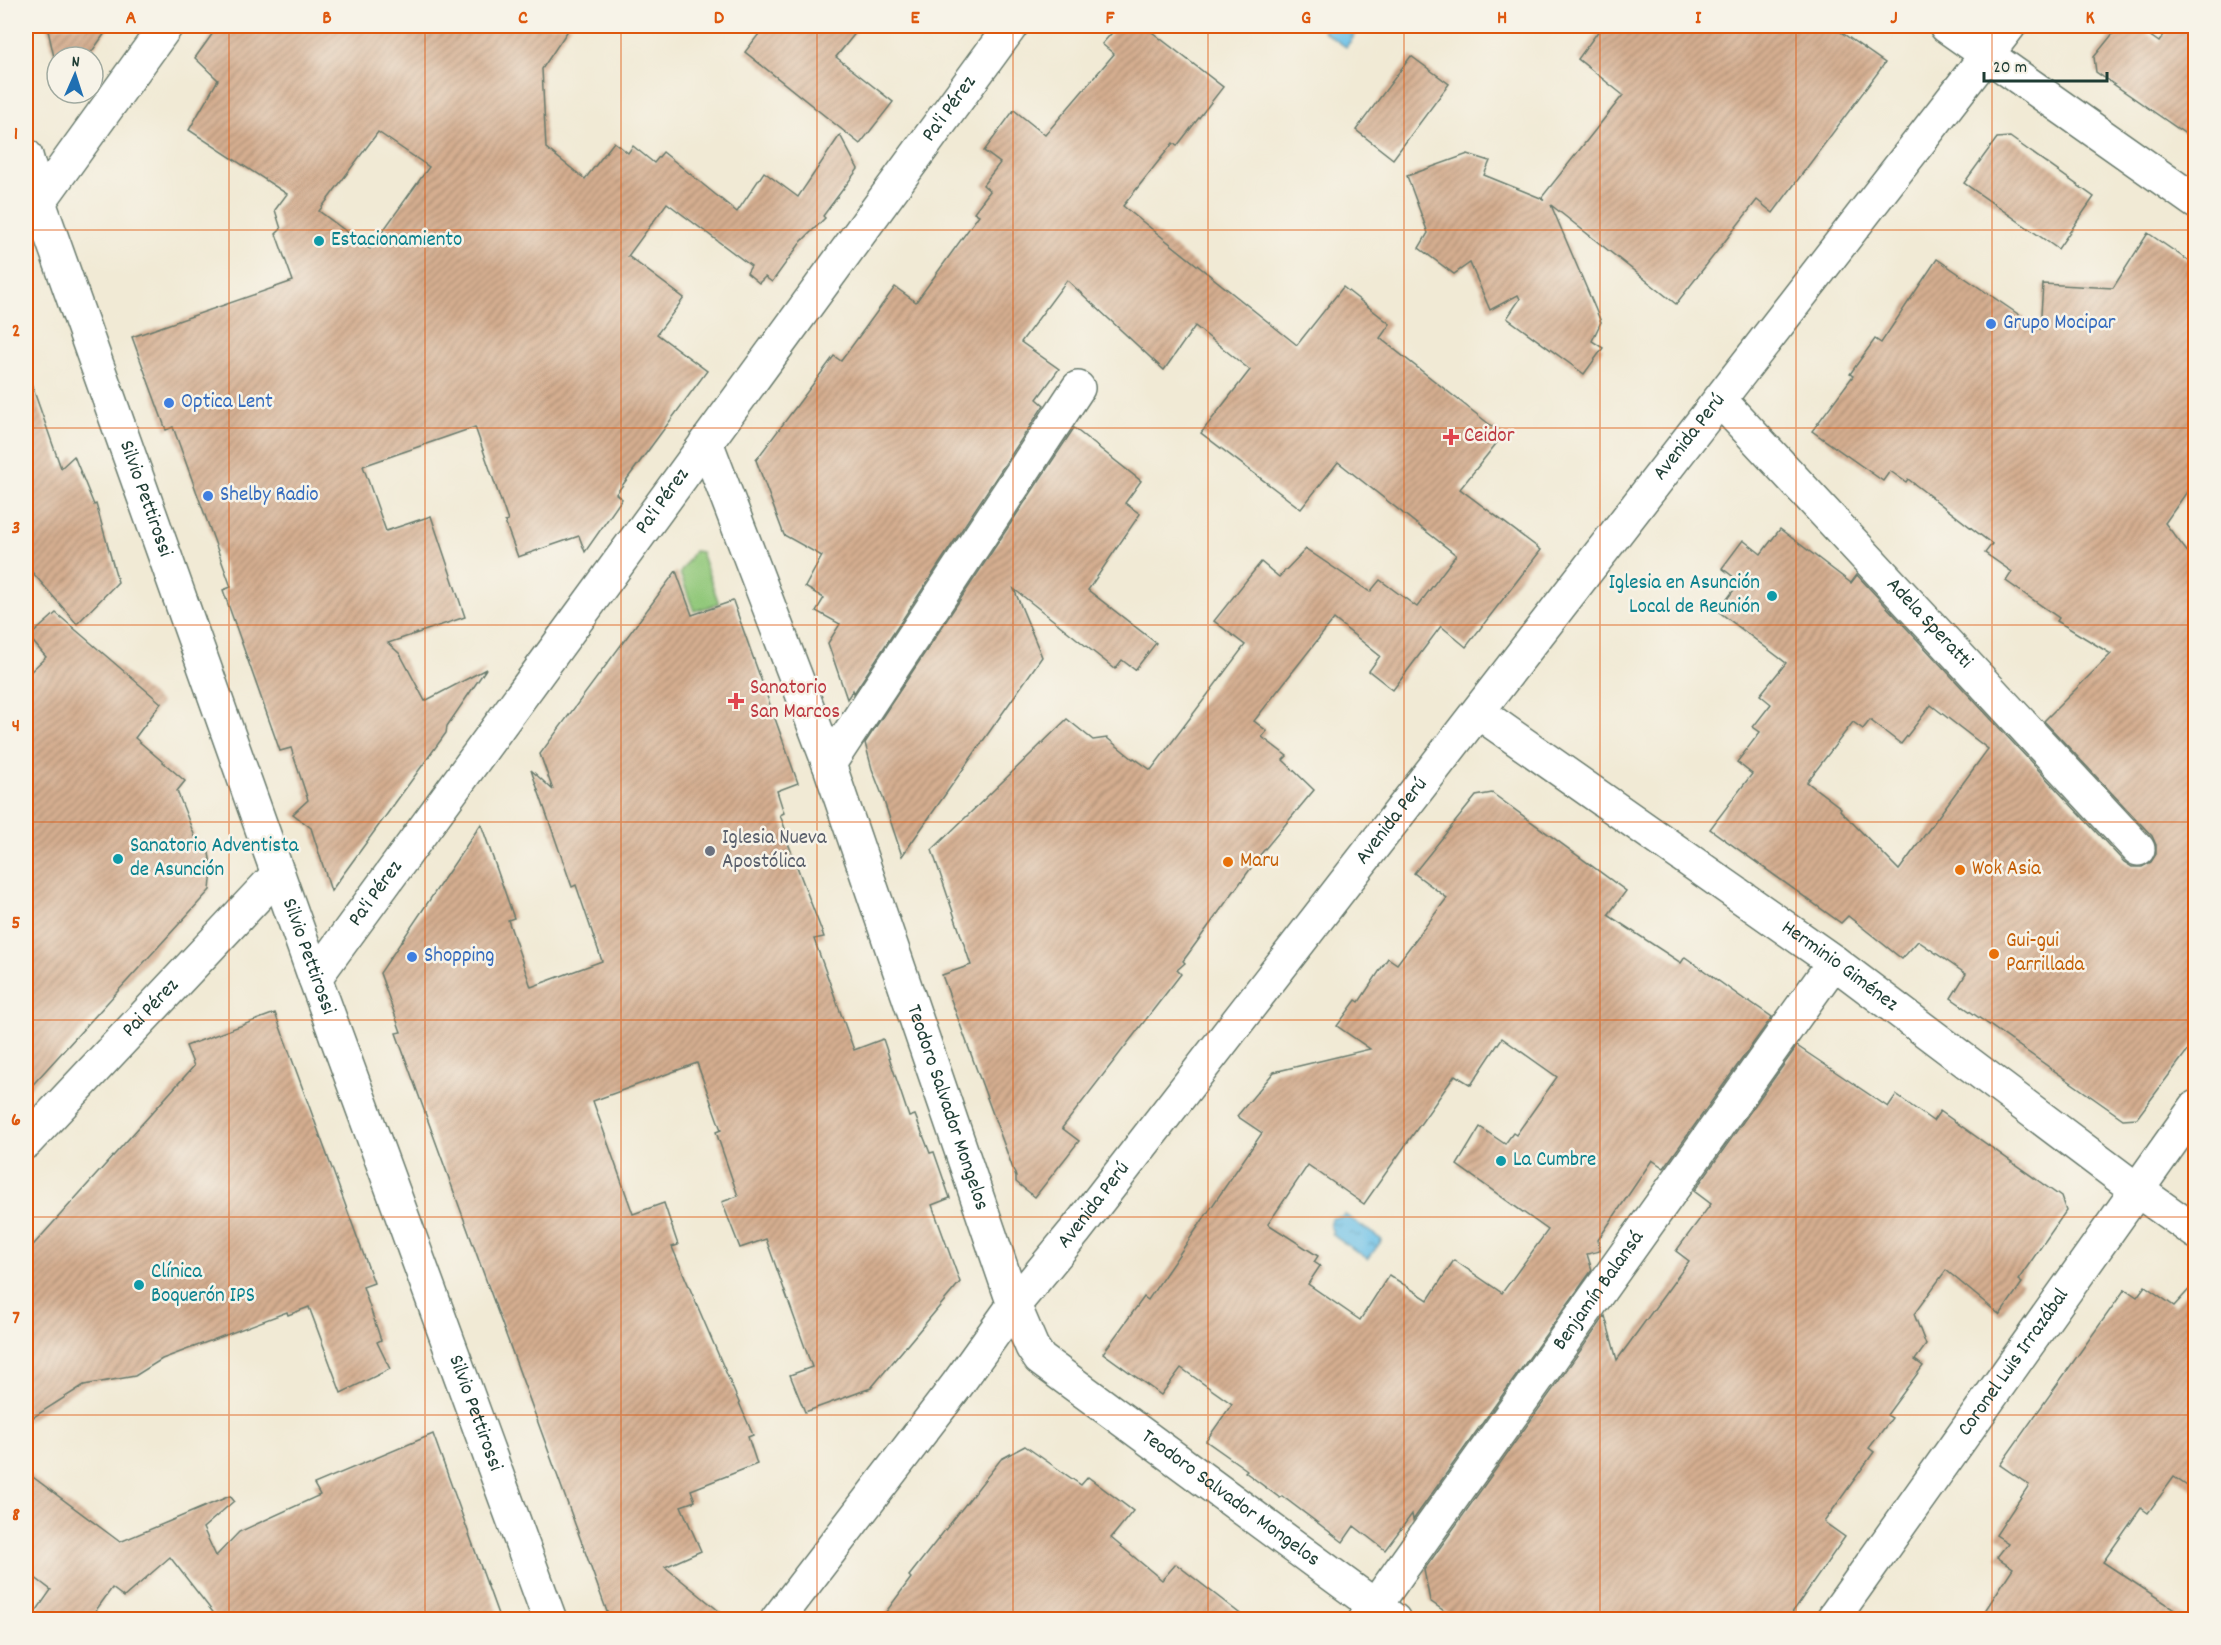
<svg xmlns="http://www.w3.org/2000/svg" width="2221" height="1645" font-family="Dekko,sans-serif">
<defs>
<pattern id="water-ripples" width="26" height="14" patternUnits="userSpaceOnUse" patternTransform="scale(1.5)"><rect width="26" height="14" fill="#6cc1e8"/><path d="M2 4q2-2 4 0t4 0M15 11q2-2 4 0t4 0" fill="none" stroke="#589ebd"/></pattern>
<pattern id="building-hatch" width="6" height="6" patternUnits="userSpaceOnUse" patternTransform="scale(1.5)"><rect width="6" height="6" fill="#d5ae90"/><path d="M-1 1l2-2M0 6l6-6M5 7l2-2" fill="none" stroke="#ac8f76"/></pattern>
</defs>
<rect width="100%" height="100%" fill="#f7f3e8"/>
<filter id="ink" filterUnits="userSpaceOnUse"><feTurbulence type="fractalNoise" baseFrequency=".0167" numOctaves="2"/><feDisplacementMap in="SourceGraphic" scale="12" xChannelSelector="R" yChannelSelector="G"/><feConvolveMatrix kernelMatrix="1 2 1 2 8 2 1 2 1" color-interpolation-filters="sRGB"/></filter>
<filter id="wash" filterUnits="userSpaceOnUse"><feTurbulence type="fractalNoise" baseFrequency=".008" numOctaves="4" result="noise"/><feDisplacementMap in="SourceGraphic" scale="24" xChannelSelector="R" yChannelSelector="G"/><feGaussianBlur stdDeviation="1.35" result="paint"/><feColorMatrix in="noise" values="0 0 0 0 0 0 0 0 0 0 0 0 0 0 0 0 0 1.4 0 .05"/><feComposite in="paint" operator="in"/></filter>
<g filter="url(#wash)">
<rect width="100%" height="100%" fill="#f1ead5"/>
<polygon fill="#92c87a" stroke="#588257" stroke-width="1.5" points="694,551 701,552 719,604 694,611 680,573"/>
<g fill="url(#water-ripples)" stroke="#467f8e" stroke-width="1.5">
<polygon points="1327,26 1362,26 1346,47 1323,31"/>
<path d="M1344,1214l38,26 -14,19 -37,-25 2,-3c-4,-4 -5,-8 -1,-13l10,-1z"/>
</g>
<g id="blocks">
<g fill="url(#building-hatch)" fill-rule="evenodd">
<polygon points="47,26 110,26 88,57 54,57"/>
<path d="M218,26h353l-29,43 4,79 39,31 29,-37 14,11 5,-7 21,17 9,-11 74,60 27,-40 34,25 42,-62 18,34 -35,47 2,2 -24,24 -29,40 -7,-5 -6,6 -12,-10 4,-7 -84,-63 -39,53 56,42 -27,36 50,37 -91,123 6,5 -37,53 -6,-16 -61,21 -13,-35 3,-1 -33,-94 -112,39 23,65 45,-15 34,101 -77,26 12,11 25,47 61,-32 -39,57 -1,7 -115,158 -20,-63 -18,-14 15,-14 -17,-52 -11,3 -57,-161 8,-3 -58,-160 -7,3 -34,-93 161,-56 -17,-47 5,-5 -6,-19 12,-16 -98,-64 29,-50 -23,-22zM378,132l51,35 -59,82 -51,-38z"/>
<polygon points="765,26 861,26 836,57 893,102 860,144 745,52"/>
<polygon points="1118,26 1144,26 1223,87 1177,146 1173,143 1123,206 1297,345 1343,287 1390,324 1380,338 1503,435 1460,489 1541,550 1466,647 1441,626 1393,690 1369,671 1380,656 1334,619 1254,721 1267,731 1262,737 1287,756 1283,760 1314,790 1250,867 1251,868 1183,961 1185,963 1177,970 1181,974 1062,1128 1079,1141 1035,1197 1016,1182 1016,1177 942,975 971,965 932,850 1067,719 1093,740 1107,738 1133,759 1134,758 1151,770 1245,645 1214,621 1261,562 1279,577 1306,549 1370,592 1380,580 1417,607 1456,555 1338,462 1301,509 1201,433 1250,370 1195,326 1164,370 1067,280 1021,342 1059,369 1037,399 1044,405 854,693 853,690 847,699 828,643 840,624 816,611 824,598 805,587 822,556 784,535 756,460 834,356 841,361 895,287 916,302 979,215 974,212 990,191 983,185 1000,163 984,151 1014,110 1045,135 1114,54 1102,44"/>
<polygon points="1602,26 1832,26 1885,63 1773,213 1757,200 1676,304 1551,205 1601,322 1592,341 1603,348 1584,374 1507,318 1520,299 1518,295 1490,310 1470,263 1454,274 1419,248 1428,233 1407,176 1468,154 1490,161 1484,175 1543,199 1542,197 1623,95 1578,59"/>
<polygon points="2119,26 2136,26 2159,42 2170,26 2196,26 2196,141 2096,72 2094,57"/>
<polygon points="1411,56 1449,84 1393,159 1356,130"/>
<polygon points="2010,137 2094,197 2058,249 1964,183 1997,138"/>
<path d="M2148,233l48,33v213l-31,44 31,40v476l-59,79 -14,1 -172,-121 15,-24 -48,-33 -16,18 -54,-43 -7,7 -131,-94 42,-55 -15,-12 23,-30 -7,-5 18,-23 -11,-9 26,-32 -68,-52 22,-29 -18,-14 21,-28 18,14 19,-25 71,54 6,-8 267,287 8,5h10l9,-5 5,-8v-9l-4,-9 -108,-115 67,-67 -54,-33 2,-3 -53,-37 6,-9 -27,-19 7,-9 -84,-65 -2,3 -16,-11 -7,10 -71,-50 41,-55 -3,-2 25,-35 6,4 56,-84 103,70 3,-45 70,4zM1931,705l57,44 -89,121 -59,-60 1,-2 -34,-26 46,-60 10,7 7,-9 31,24z"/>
<polygon points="30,380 61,468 74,456 94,505 96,504 118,582 77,624 26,565 26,381"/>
<polygon points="1074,428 1141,481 1125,503 1140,514 1088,590 1156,643 1135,670 1122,660 1115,669 1014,589 1042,657 902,856 881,792 872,769 865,743"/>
<polygon points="676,571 692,615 733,601 798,783 777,791 784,813 780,815 790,842 788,843 824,937 814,939 854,1050 883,1039 909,1117 915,1115 930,1153 934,1152 950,1198 932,1205 960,1282 871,1388 805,1412 790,1375 812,1367 766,1239 740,1248 722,1202 738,1196 716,1132 721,1130 697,1063 593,1101 633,1214 664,1203 678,1245 672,1247 753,1435 748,1437 757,1464 691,1490 695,1501 681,1506 701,1551 665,1567 730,1620 610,1620 396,1033 401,1032 380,973 481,824 514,918 508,920 531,987 602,961 576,885 572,887 531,770 553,790 540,754"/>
<polygon points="56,613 161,703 135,738 185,781 177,791 199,847 207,842 212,870 210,890 26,1092 26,676 46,657 29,637"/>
<path d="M1492,793l134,98 -18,24 73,48 4,-6 63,45 1,-1 23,16 -108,151 -12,-8 -54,80 2,11 -13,3 5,16 -179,250 -1,-6 -27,36 -31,-24 -11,16 -61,-46 -2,2 -35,-26 2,-2 -41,-29 26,-37 -51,-36 -20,27 -58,-42 41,-56 4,3 114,-167 -25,-17 37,-44 96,-23 -33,-23 19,-26 3,2 29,-44 9,6 50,-66 -33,-25 62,-77zM1502,1038l55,39 -41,58 -3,-2 -8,11 -25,-17 -23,38 91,65 -46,63 -48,-33 -26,40 -39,-25 -29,45 -52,-36 12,-18 -6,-4 4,-6 -50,-32 40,-59 56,39 91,-129 16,10z"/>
<polygon points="275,1013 374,1283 363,1287 381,1340 377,1342 390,1369 341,1393 309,1307 288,1315 287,1312 162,1359 135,1376 84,1385 26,1422 26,1253 194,1066 186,1046"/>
<polygon points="1797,1046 1888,1107 1896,1095 1933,1121 1940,1111 2061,1197 2066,1211 2018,1280 2022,1283 2000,1315 1946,1270 1914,1314 1926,1345 1915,1360 1923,1366 1887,1415 1892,1418 1869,1448 1874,1452 1824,1522 1845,1537 1787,1620 1457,1620 1430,1601 1424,1570 1605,1316 1617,1360 1689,1261 1676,1251 1711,1204 1694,1191"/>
<polygon points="2196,1282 2196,1492 2174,1477 2148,1513 2141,1508 2103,1562 2191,1620 1979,1620 2013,1568 1997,1557 2008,1543 1996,1535 2029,1485 2000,1465 2125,1289 2137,1297 2145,1286 2174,1306"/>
<polygon points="433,1434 500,1620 219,1620 170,1557 124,1597 112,1588 89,1620 30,1620 51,1590 26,1571 26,1472 120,1542 230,1496 234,1501 203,1528 216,1556 239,1532 320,1495 314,1484"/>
<polygon points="1025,1446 1081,1485 1088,1477 1133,1511 1111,1538 1162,1580 1176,1564 1248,1620 880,1620 911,1578 909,1576 1001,1459"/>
</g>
</g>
</g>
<g filter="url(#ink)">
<use href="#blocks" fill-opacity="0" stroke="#687a6c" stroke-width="1.5"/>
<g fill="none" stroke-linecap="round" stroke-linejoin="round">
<g stroke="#687a6c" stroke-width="36">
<g id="minor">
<polyline points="39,202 166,26"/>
<path id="s1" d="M1720,400l418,449"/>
<path id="s2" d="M706,442l123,322 185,541"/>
<path id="s3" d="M1478,712l356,250 303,228 59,42"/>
<polyline points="829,764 1078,388"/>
<path id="s4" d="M315,978l696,-952"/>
<path id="s5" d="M26,1142l252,-268"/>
<path id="s6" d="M1365,1620l469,-658"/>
<path id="s7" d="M1832,1620l364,-513"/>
</g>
</g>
<g stroke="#687a6c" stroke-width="36">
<g id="tertiary">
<polyline points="1946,26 2196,202"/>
<path id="s8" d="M1014,1305l18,42 8,12 354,261"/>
</g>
</g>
<g stroke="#687a6c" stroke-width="36">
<g id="secondary">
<path id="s9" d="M26,156l13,46 276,776 235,642"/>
</g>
</g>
<g stroke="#687a6c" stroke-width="36">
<g id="primary">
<path id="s10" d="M777,1620l180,-235 57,-80 62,-75 933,-1204"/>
</g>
</g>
<use href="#minor" stroke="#fff" stroke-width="33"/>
<use href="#tertiary" stroke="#fff" stroke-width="33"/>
<use href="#secondary" stroke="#fff" stroke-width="33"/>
<use href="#primary" stroke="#fff" stroke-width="33"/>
</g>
</g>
<path fill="none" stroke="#de580e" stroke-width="1.5" stroke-opacity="0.55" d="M229,26v1594M425,26v1594M621,26v1594M817,26v1594M1013,26v1594M1208,26v1594M1404,26v1594M1600,26v1594M1796,26v1594M1992,26v1594M26,230h2170M26,428h2170M26,625h2170M26,822h2170M26,1020h2170M26,1217h2170M26,1415h2170"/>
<g fill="#0f9aa8" stroke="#f7f3e8" stroke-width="2">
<circle cx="319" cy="241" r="6"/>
<circle cx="1772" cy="596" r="6"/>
<circle cx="118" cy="859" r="6"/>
<circle cx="1501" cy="1161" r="6"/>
<circle cx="139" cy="1285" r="6"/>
</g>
<g fill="#3f7fe0" stroke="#f7f3e8" stroke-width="2">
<circle cx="1991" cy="324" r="6"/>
<circle cx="169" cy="403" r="6"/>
<circle cx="208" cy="496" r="6"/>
<circle cx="412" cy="957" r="6"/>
</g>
<g fill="#e0444e" stroke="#f7f3e8" stroke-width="2">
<path d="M1448 428h6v6h6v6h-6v6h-6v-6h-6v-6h6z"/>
<path d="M733 692h6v6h6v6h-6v6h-6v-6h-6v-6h6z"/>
</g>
<circle fill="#6b7280" stroke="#f7f3e8" stroke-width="2" cx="710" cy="851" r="6"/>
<g fill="#e8710a" stroke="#f7f3e8" stroke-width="2">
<circle cx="1228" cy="862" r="6"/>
<circle cx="1960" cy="870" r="6"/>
<circle cx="1994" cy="954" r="6"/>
</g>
<g text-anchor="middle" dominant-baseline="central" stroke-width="5" stroke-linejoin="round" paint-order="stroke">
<g font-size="21" fill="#1f3d34" stroke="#f7f3e8">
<text stroke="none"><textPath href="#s4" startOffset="1076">Pa'i Pérez</textPath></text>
<text stroke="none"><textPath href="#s10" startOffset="1494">Avenida Perú</textPath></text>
<text stroke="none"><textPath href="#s9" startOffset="363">Silvio Pettirossi</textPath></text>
<text stroke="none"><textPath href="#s4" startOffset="590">Pa'i Pérez</textPath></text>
<text stroke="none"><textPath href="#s1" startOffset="306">Adela Speratti</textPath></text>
<text stroke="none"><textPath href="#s10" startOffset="1008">Avenida Perú</textPath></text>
<text stroke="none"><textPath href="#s4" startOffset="104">Pa'i Pérez</textPath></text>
<text stroke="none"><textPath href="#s9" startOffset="849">Silvio Pettirossi</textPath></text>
<text stroke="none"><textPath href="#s3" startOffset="442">Herminio Giménez</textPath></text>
<text stroke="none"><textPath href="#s5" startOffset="183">Pai Pérez</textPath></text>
<text stroke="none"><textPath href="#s2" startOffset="708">Teodoro Salvador Mongelos</textPath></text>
<text stroke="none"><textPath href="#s10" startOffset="522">Avenida Perú</textPath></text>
<text stroke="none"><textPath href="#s6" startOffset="404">Benjamín Balansá</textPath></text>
<text stroke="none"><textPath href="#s7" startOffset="315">Coronel Luis Irrazábal</textPath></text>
<text stroke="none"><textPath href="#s9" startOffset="1335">Silvio Pettirossi</textPath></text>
<text stroke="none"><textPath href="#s8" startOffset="296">Teodoro Salvador Mongelos</textPath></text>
</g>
<g font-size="21" fill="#0d838f" stroke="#f7f3e8" text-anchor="start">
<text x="331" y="241">Estacionamiento</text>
<text x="1760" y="584" text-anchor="end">Iglesia en Asunción<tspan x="1760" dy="24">Local de Reunión</tspan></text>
<text x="130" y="847">Sanatorio Adventista<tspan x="130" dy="24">de Asunción</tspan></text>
<text x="1513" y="1161">La Cumbre</text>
<text x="151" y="1273">Clínica<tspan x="151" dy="24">Boquerón IPS</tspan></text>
</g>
<g font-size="21" fill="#366cbe" stroke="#f7f3e8" text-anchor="start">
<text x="2003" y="324">Grupo Mocipar</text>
<text x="181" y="403">Optica Lent</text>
<text x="220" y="496">Shelby Radio</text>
<text x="424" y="957">Shopping</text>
</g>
<g font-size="21" fill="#be3a42" stroke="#f7f3e8" text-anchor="start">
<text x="1464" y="437">Ceidor</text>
<text x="750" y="689">Sanatorio<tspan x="750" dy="24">San Marcos</tspan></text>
</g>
<g font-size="21" fill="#5b616d" stroke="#f7f3e8" text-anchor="start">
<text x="722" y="839">Iglesia Nueva<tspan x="722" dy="24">Apostólica</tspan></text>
</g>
<g font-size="21" fill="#c56008" stroke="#f7f3e8" text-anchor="start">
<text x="1240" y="862">Maru</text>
<text x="1972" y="870">Wok Asia</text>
<text x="2006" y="942">Gui-gui<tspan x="2006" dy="24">Parrillada</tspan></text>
</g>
</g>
<rect width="2221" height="1645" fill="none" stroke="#f7f3e8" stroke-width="66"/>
<g transform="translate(75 75) rotate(3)"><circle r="28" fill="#f7f3e8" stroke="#a1aaa0" stroke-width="1.5"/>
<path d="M0-4.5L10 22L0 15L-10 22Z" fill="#1f6fb2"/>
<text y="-9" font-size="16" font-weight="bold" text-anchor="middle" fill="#1f3d34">N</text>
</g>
<path d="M1984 72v9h123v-9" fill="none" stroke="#1f3d34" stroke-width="3"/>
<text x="1993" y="72" font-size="18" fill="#1f3d34" stroke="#f7f3e8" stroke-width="4.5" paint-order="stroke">20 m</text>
<rect x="33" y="33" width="2155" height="1579" fill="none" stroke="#de580e" stroke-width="2"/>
<g font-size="20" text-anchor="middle" font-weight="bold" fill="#de580e">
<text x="131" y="23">A</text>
<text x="327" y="23">B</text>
<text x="523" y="23">C</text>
<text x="719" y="23">D</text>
<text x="915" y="23">E</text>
<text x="1110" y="23">F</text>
<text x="1306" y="23">G</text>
<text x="1502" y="23">H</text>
<text x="1698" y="23">I</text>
<text x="1894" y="23">J</text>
<text x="2090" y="23">K</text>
<text x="16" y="139">1</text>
<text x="16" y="336">2</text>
<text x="16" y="533">3</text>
<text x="16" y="731">4</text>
<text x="16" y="928">5</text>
<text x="16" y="1125">6</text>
<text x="16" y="1323">7</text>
<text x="16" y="1520">8</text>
</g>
</svg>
